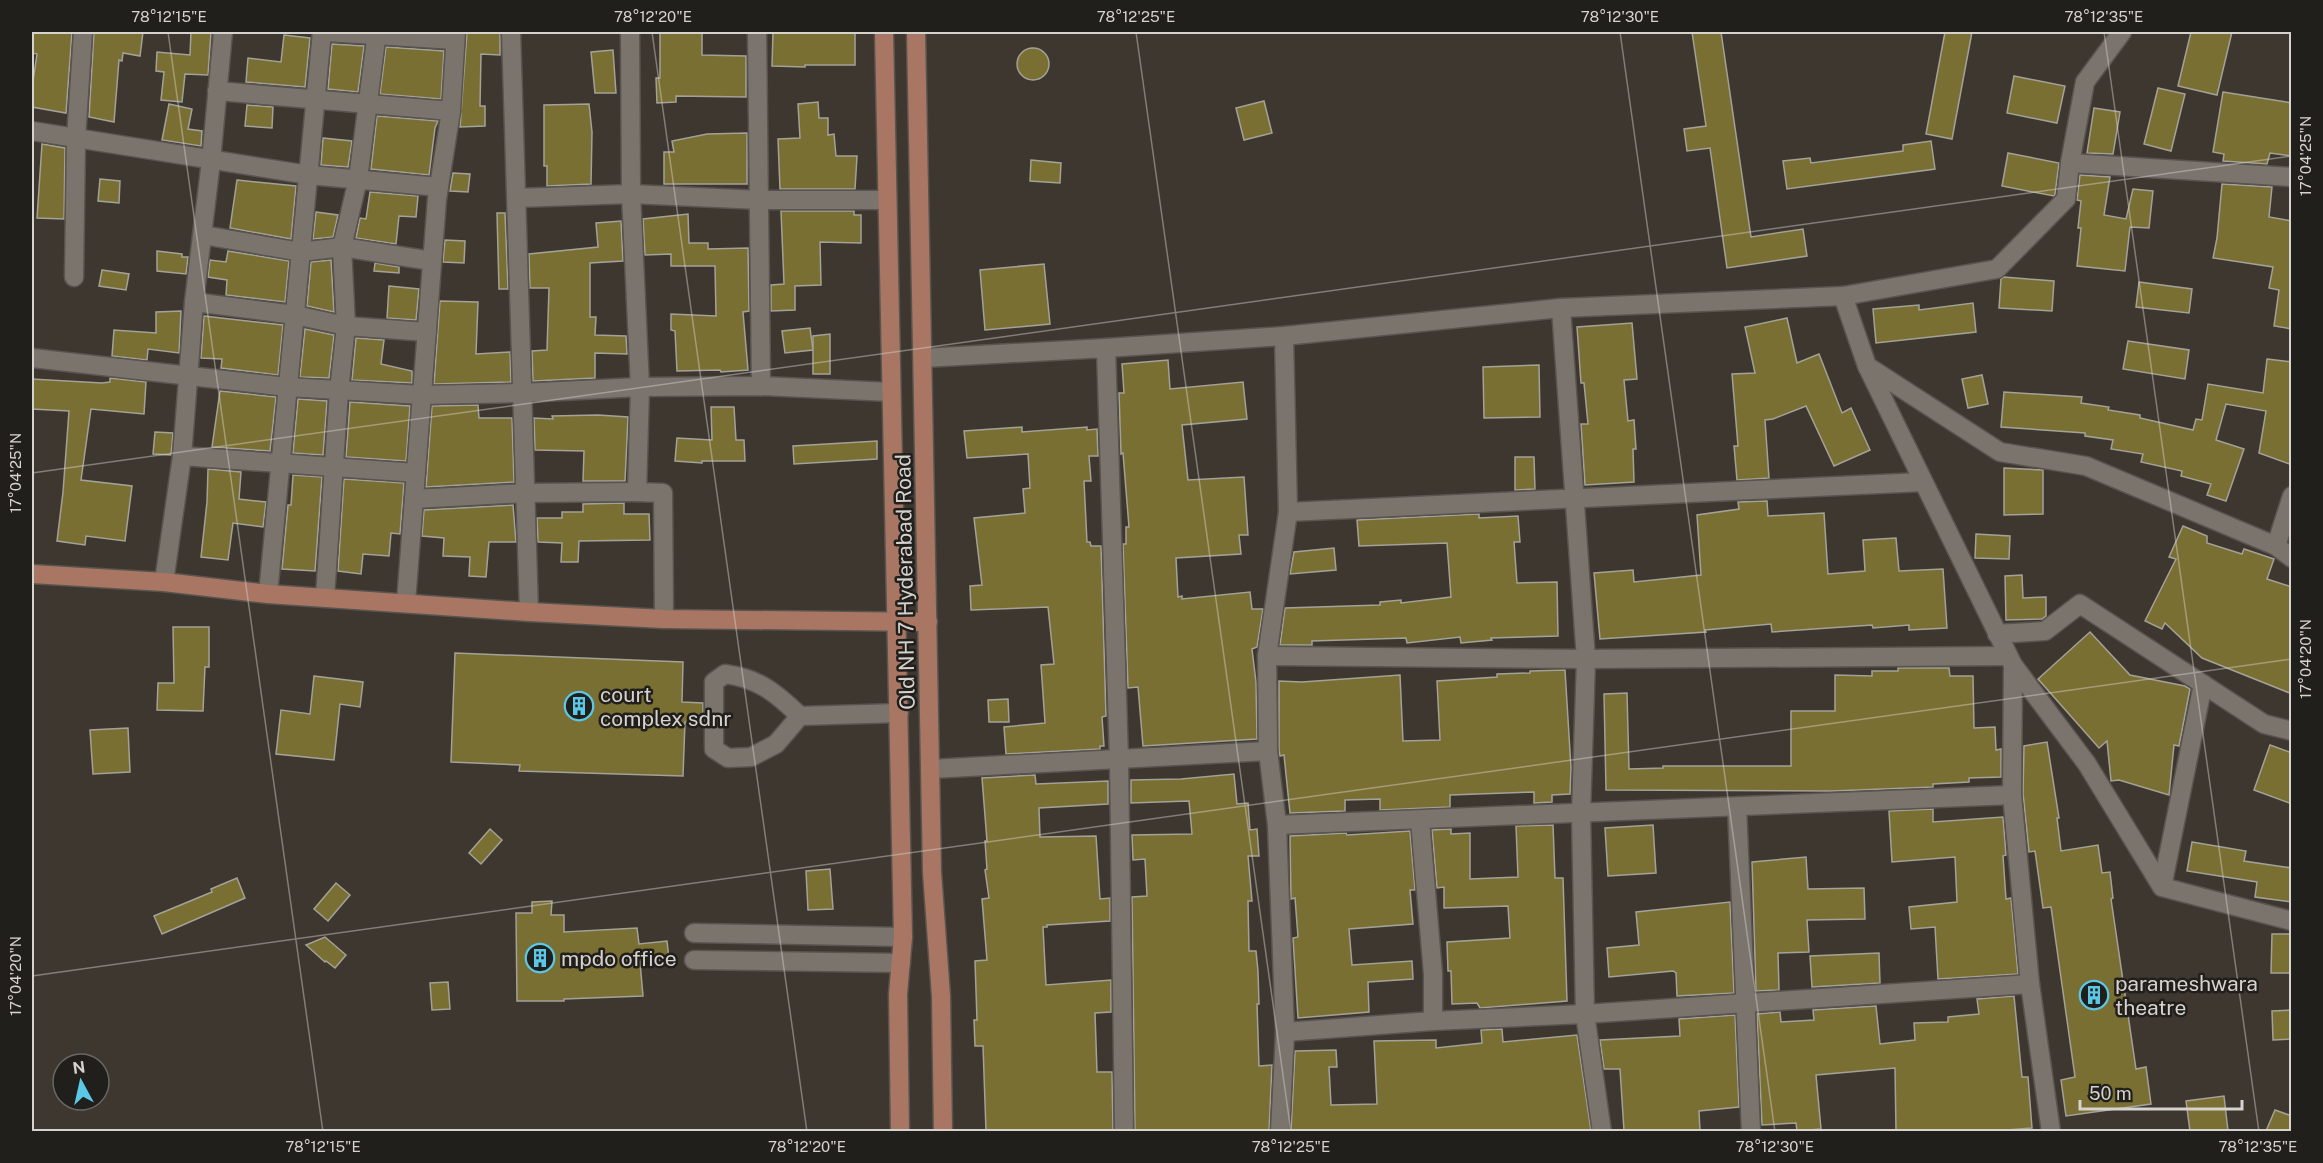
<svg xmlns="http://www.w3.org/2000/svg" width="2323" height="1163" font-family="'Public Sans',sans-serif">
<rect width="100%" height="100%" fill="#3d3730"/>
<g fill="#7a6f32" stroke="#a3a298" stroke-width="1.5">
<polygon points="32,32 72,32 66,113 32,107 32,88 37,54 32,53"/>
<polygon points="94,32 143,32 140,56 123,53 122,61 119,60 114,122 89,117"/>
<polygon points="191,32 211,32 208,75 185,74 182,102 161,100 164,72 156,71 157,52 190,55"/>
<polygon points="467,32 500,32 500,55 481,54 480,106 485,106 485,126 460,127"/>
<polygon points="660,32 702,32 702,55 746,56 746,97 676,96 676,102 657,103 656,78 660,78"/>
<polygon points="773,32 855,32 855,65 805,65 805,67 772,66"/>
<polygon points="1692,32 1721,32 1751,237 1803,229 1807,256 1727,268 1710,148 1687,151 1684,129 1706,126"/>
<polygon points="1945,32 1972,32 1952,139 1926,134"/>
<polygon points="2191,32 2232,32 2217,95 2178,86"/>
<polygon points="284,35 310,38 305,87 246,82 248,58 281,62"/>
<polygon points="332,44 364,46 358,92 328,89"/>
<polygon points="386,47 444,51 441,99 380,94"/>
<circle cx="1033" cy="64" r="16"/>
<polygon points="613,50 616,93 595,93 591,52"/>
<polygon points="2014,76 2065,86 2057,123 2007,113"/>
<polygon points="2158,88 2185,94 2171,151 2144,144"/>
<polygon points="2223,92 2292,103 2292,156 2270,153 2267,164 2223,161 2224,154 2213,152"/>
<polygon points="1264,101 1272,133 1244,140 1236,108"/>
<polygon points="818,102 819,118 828,118 828,135 834,134 836,156 857,156 855,189 780,189 778,139 800,138 798,104"/>
<polygon points="169,104 192,109 188,129 202,131 201,146 162,140"/>
<polygon points="589,104 592,132 591,184 547,186 547,166 544,166 544,105"/>
<polygon points="247,105 273,107 272,128 245,126"/>
<polygon points="2094,108 2120,112 2113,154 2087,153"/>
<polygon points="377,116 438,121 435,128 429,175 371,169"/>
<polygon points="747,133 747,184 664,184 664,152 674,152 672,141 707,134"/>
<polygon points="323,138 352,141 348,167 321,165"/>
<polygon points="1931,141 1935,169 1787,189 1783,161 1810,158 1811,163 1903,151 1903,145"/>
<polygon points="42,144 65,148 64,219 37,218"/>
<polygon points="2008,153 2059,163 2055,194 2054,196 2002,186"/>
<polygon points="1031,160 1061,163 1060,183 1030,181"/>
<polygon points="453,173 470,174 468,192 450,191"/>
<polygon points="2080,175 2110,177 2104,215 2126,219 2133,189 2153,191 2149,228 2130,227 2125,271 2077,266 2081,228 2078,228 2081,201 2077,200"/>
<polygon points="100,179 120,181 119,203 98,201"/>
<polygon points="237,180 296,186 291,239 230,228"/>
<polygon points="2222,184 2272,187 2269,217 2292,221 2292,329 2274,326 2279,290 2269,288 2273,267 2213,258 2217,238"/>
<polygon points="370,192 418,196 416,217 399,216 396,244 356,238 360,218 366,219"/>
<polygon points="781,211 854,211 854,215 861,215 861,243 820,242 821,285 795,286 795,310 771,311 771,285 784,284"/>
<polygon points="316,212 338,215 333,237 313,239"/>
<polygon points="497,213 505,213 508,289 499,289"/>
<polygon points="688,214 689,243 708,243 708,249 748,248 749,311 743,312 748,370 721,372 720,370 677,371 675,331 671,330 671,314 716,316 715,266 671,266 671,254 645,255 643,219"/>
<polygon points="621,221 623,261 590,263 590,317 596,317 595,335 626,336 627,354 595,353 595,378 533,381 532,351 547,350 549,288 530,288 529,254 598,247 596,223"/>
<polygon points="445,240 465,241 464,263 443,262"/>
<polygon points="157,251 182,254 182,257 188,257 186,274 157,271"/>
<polygon points="228,251 289,261 285,302 226,295 227,280 208,277 210,260 226,262"/>
<polygon points="331,260 334,312 307,306 311,262"/>
<polygon points="375,263 399,267 399,273 374,271"/>
<polygon points="1044,264 1050,324 985,330 980,270"/>
<polygon points="102,270 129,274 126,290 99,286"/>
<polygon points="2004,277 2054,281 2052,311 1999,308 2001,279"/>
<polygon points="2139,282 2192,289 2189,313 2136,307"/>
<polygon points="389,286 419,289 416,320 387,318"/>
<polygon points="440,301 478,302 476,354 510,352 511,382 434,384"/>
<polygon points="1973,303 1976,332 1876,343 1873,309 1919,305 1919,310"/>
<polygon points="181,311 179,353 148,349 147,360 112,356 114,330 156,333 156,312"/>
<polygon points="204,316 283,325 278,375 221,368 222,359 201,358"/>
<polygon points="1787,318 1797,363 1819,354 1842,413 1851,408 1870,450 1834,466 1806,406 1773,419 1765,420 1769,478 1737,480 1734,446 1738,446 1732,374 1755,373 1745,327"/>
<polygon points="1632,323 1637,379 1624,380 1628,421 1634,420 1636,449 1633,449 1634,482 1585,485 1581,424 1588,424 1584,383 1581,383 1577,327"/>
<polygon points="810,328 813,350 785,353 782,331"/>
<polygon points="305,329 334,335 329,378 300,377"/>
<polygon points="830,334 830,374 813,374 813,336"/>
<polygon points="356,338 384,340 381,364 412,371 412,383 352,380"/>
<polygon points="2128,341 2189,350 2185,379 2123,369"/>
<polygon points="2267,359 2292,362 2292,465 2259,453 2266,411 2226,404 2216,440 2244,449 2226,501 2207,495 2211,484 2181,476 2182,471 2141,462 2143,454 2111,449 2113,440 2085,436 2085,433 2001,427 2004,392 2082,397 2081,403 2109,407 2108,410 2140,415 2140,418 2193,430 2196,419 2202,420 2208,384 2263,393"/>
<polygon points="1168,360 1170,389 1243,382 1247,419 1182,425 1188,480 1244,477 1248,535 1239,535 1241,554 1176,558 1178,597 1182,596 1182,599 1250,592 1252,609 1263,609 1257,647 1252,649 1256,682 1257,739 1143,746 1138,687 1128,688 1123,544 1126,544 1126,527 1129,527 1123,453 1121,454 1119,393 1124,393 1122,364"/>
<polygon points="1539,365 1540,417 1484,418 1483,367"/>
<polygon points="1982,375 1988,404 1968,408 1962,379"/>
<polygon points="110,378 146,382 144,414 91,409 81,480 132,486 125,541 86,536 85,545 57,541 63,492 69,411 32,409 32,379 102,383 110,382"/>
<polygon points="220,391 276,397 270,451 212,447"/>
<polygon points="298,399 327,401 323,455 293,453"/>
<polygon points="350,402 410,406 406,461 346,457"/>
<polygon points="478,405 479,418 512,418 514,482 426,487 432,406"/>
<polygon points="711,407 734,407 736,440 744,440 745,461 702,461 702,463 675,461 677,438 712,440"/>
<polygon points="598,415 628,417 625,481 583,481 584,451 535,450 534,418 553,419 552,416"/>
<polygon points="1022,427 1022,432 1087,427 1087,430 1097,429 1098,456 1089,456 1091,481 1084,481 1087,542 1090,542 1091,546 1101,546 1106,716 1102,717 1104,746 1100,746 1100,749 1006,754 1004,727 1045,723 1041,665 1054,664 1048,607 971,610 970,586 982,585 974,518 1025,513 1023,489 1030,488 1028,454 967,458 964,431"/>
<polygon points="155,432 173,433 171,455 153,454"/>
<polygon points="877,441 877,459 794,464 793,446"/>
<polygon points="1515,457 1534,457 1535,489 1515,490"/>
<polygon points="2004,468 2043,470 2043,514 2004,515"/>
<polygon points="208,469 241,472 239,499 266,502 263,527 233,523 228,560 201,557 207,502"/>
<polygon points="293,475 322,477 315,571 282,569 288,505 291,505"/>
<polygon points="344,479 404,483 400,534 391,533 389,556 363,554 361,574 338,571"/>
<polygon points="1767,501 1768,516 1824,513 1828,574 1865,571 1863,540 1896,538 1899,571 1943,569 1947,628 1909,630 1909,625 1873,628 1872,625 1772,632 1771,624 1705,630 1706,632 1600,639 1594,573 1633,570 1634,582 1701,575 1697,515 1739,509 1738,502"/>
<polygon points="624,503 624,514 649,514 650,540 579,541 578,562 561,562 562,543 538,542 537,518 562,518 562,512 583,512 583,504"/>
<polygon points="513,505 516,542 489,542 486,577 469,576 470,557 443,556 444,538 422,536 424,510"/>
<polygon points="1479,514 1479,518 1518,516 1520,542 1514,542 1517,583 1557,582 1558,636 1491,638 1492,640 1461,643 1460,637 1407,643 1406,638 1312,641 1312,645 1280,645 1285,608 1380,605 1380,602 1401,600 1401,603 1451,597 1447,543 1359,546 1357,520"/>
<polygon points="2183,526 2207,536 2207,543 2242,554 2244,549 2274,559 2267,579 2292,587 2292,694 2202,658 2165,623 2162,629 2145,621 2176,559 2169,557"/>
<polygon points="1976,534 2010,536 2009,559 1975,558"/>
<polygon points="1334,548 1336,570 1290,574 1294,552"/>
<polygon points="2022,575 2023,598 2046,597 2046,616 2042,619 2006,620 2005,576"/>
<polygon points="173,627 209,627 209,667 205,667 203,711 157,710 158,683 174,683"/>
<polygon points="2090,632 2130,675 2185,686 2190,689 2179,746 2174,745 2169,795 2119,780 2111,781 2107,741 2099,748 2038,679"/>
<polygon points="455,653 683,662 682,702 703,703 703,722 685,722 683,776 519,771 520,765 451,762"/>
<polygon points="1898,668 1949,668 1950,676 1973,676 1974,728 1995,727 1996,750 2001,749 2001,777 1969,778 1969,782 1933,784 1933,787 1832,791 1606,790 1604,694 1627,693 1629,769 1663,768 1663,766 1791,766 1791,711 1835,711 1835,675 1872,676 1872,671 1898,671"/>
<polygon points="1565,670 1571,768 1570,794 1552,795 1552,802 1534,803 1534,792 1450,795 1450,807 1380,810 1380,799 1345,800 1345,811 1290,813 1284,755 1280,756 1279,750 1279,681 1302,682 1400,675 1403,741 1440,740 1437,681 1497,677 1497,674 1530,673 1530,671"/>
<polygon points="314,676 363,682 360,707 340,704 334,760 276,754 281,710 310,714"/>
<polygon points="1008,699 1009,722 989,722 988,700"/>
<polygon points="128,728 130,772 93,774 90,730"/>
<polygon points="2047,742 2059,818 2057,818 2061,851 2098,845 2102,873 2110,872 2113,898 2111,899 2136,1069 2146,1067 2151,1104 2066,1116 2061,1080 2075,1077 2051,907 2043,908 2035,851 2029,852 2023,793 2024,746"/>
<polygon points="2270,745 2292,753 2292,804 2254,790"/>
<polygon points="1234,774 1237,804 1248,803 1250,830 1257,829 1259,856 1248,856 1252,901 1248,901 1249,951 1256,951 1258,971 1259,1004 1257,1004 1259,1066 1272,1065 1269,1131 1135,1131 1132,897 1147,896 1145,859 1133,860 1132,835 1192,834 1189,801 1131,803 1131,780 1181,779"/>
<polygon points="1035,775 1036,784 1108,781 1108,804 1039,808 1040,837 1096,836 1100,899 1110,898 1110,921 1047,925 1047,927 1043,927 1046,985 1111,980 1111,1012 1095,1013 1097,1072 1112,1072 1113,1131 986,1131 983,1046 975,1046 974,1020 977,1020 975,961 987,960 982,899 989,898 985,870 987,869 985,841 987,841 982,778"/>
<polygon points="1933,809 1933,822 2003,817 2006,855 2003,856 2006,899 2011,898 2018,974 1938,979 1935,927 1911,929 1909,907 1957,902 1955,857 1892,862 1889,811"/>
<polygon points="1553,825 1555,878 1563,878 1567,1001 1480,1008 1477,1003 1452,1004 1451,971 1448,971 1447,942 1510,938 1508,906 1444,908 1444,887 1437,888 1432,830 1451,829 1451,834 1470,833 1470,879 1518,877 1516,826"/>
<polygon points="1653,825 1656,873 1608,876 1605,828"/>
<polygon points="490,829 502,840 481,864 469,853"/>
<polygon points="1410,831 1415,890 1410,890 1413,924 1349,929 1352,965 1412,961 1413,979 1368,982 1369,1012 1298,1018 1293,938 1298,937 1295,898 1291,899 1290,836 1346,833 1347,835"/>
<polygon points="2192,842 2246,851 2244,861 2292,868 2292,902 2255,897 2257,882 2187,871"/>
<polygon points="1806,857 1808,889 1864,888 1865,919 1807,920 1809,952 1778,953 1779,990 1756,991 1752,862"/>
<polygon points="830,869 833,909 808,910 806,871"/>
<polygon points="237,878 245,898 162,934 154,916 212,892 211,889"/>
<polygon points="336,883 350,895 328,921 314,909"/>
<polygon points="552,901 551,915 564,915 564,932 637,928 639,944 667,941 669,959 640,962 643,996 564,999 564,1001 517,1001 516,913 532,913 532,902"/>
<polygon points="1730,902 1734,993 1677,996 1676,973 1673,971 1609,977 1607,948 1639,945 1636,912"/>
<polygon points="2272,934 2292,934 2292,973 2271,973"/>
<polygon points="325,937 346,955 335,968 326,961 325,962 306,945"/>
<polygon points="1879,953 1880,983 1812,987 1810,956"/>
<polygon points="448,982 450,1009 432,1010 430,983"/>
<polygon points="2014,996 2022,1077 2028,1077 2032,1128 1994,1131 1896,1131 1895,1068 1816,1075 1821,1129 1797,1131 1796,1123 1762,1125 1757,1014 1780,1012 1781,1022 1814,1020 1813,1010 1876,1006 1880,1044 1915,1040 1914,1023 1948,1022 1948,1017 1979,1014 1977,999"/>
<polygon points="2292,1010 2292,1039 2273,1040 2272,1011"/>
<polygon points="1735,1015 1739,1107 1699,1111 1700,1131 1624,1131 1620,1069 1604,1069 1600,1040 1680,1036 1679,1019"/>
<polygon points="1502,1029 1503,1042 1577,1035 1591,1131 1291,1131 1295,1051 1336,1050 1337,1067 1329,1067 1331,1105 1377,1104 1374,1041 1436,1040 1436,1048 1482,1043 1481,1030"/>
<polygon points="2224,1096 2228,1131 2190,1131 2186,1101"/>
<polygon points="2275,1110 2292,1116 2292,1131 2266,1131"/>
</g>
<g fill="none" stroke-linecap="round" stroke-linejoin="round">
<g stroke="#59544f" stroke-width="21">
<g id="minor">
<polyline points="326,32 455,40"/>
<polyline points="511,32 529,612"/>
<polyline points="630,32 631,194 640,387 637,492 663,493 664,619"/>
<polyline points="757,32 761,386"/>
<polyline points="2122,32 2085,82 2070,163 2066,199 1997,269 1843,296 1867,366 2000,452 2086,466 2276,546 2292,558"/>
<polyline points="217,91 451,111"/>
<polyline points="32,131 309,175 439,187"/>
<polyline points="2070,163 2292,177"/>
<polyline points="517,198 631,194 760,200 887,200"/>
<polyline points="203,235 301,252 342,247 432,261"/>
<polyline points="74,277 76,139 83,32"/>
<polyline points="194,302 295,315 346,326 427,332"/>
<polyline points="1561,308 1586,659 1581,814 1585,1014 1602,1132"/>
<polyline points="1106,348 1284,336 1561,308 1843,296"/>
<polyline points="32,358 287,387 422,395 522,393 640,387 761,386 891,392"/>
<polyline points="923,358 1106,348 1119,760 1124,1132"/>
<polyline points="1868,368 2013,665 2012,795 2030,984 2051,1132"/>
<polyline points="182,456 416,473"/>
<polyline points="414,499 526,493 637,492"/>
<polyline points="1288,512 1923,482"/>
<polyline points="2276,546 2292,496"/>
<polyline points="164,582 182,456 194,302 211,161 223,32"/>
<polyline points="268,594 322,32"/>
<polyline points="325,597 339,391 346,326 342,247 358,179 377,32"/>
<polyline points="406,602 437,199 451,111 456,32"/>
<polyline points="1997,634 2045,631 2080,604 2264,724 2292,731"/>
<polyline points="1267,656 1586,659 2008,656"/>
<polyline points="2013,665 2087,764 2162,887 2292,921"/>
<path d="M800,716l-24,28 -25,13 -23,1 -14,-9v-67l11,-8c33,4 51,19 75,42l99,-3"/>
<polyline points="931,769 1268,751"/>
<polyline points="1737,807 1751,1132"/>
<polyline points="1420,820 1433,974 1433,1021"/>
<polyline points="1277,825 2012,795"/>
<polyline points="2162,887 2203,684"/>
<polyline points="694,933 903,937"/>
<polyline points="694,960 901,963"/>
<polyline points="1285,1032 1433,1021 1585,1014 2030,984"/>
<polyline points="1280,1132 1285,1032 1277,825 1268,751 1267,656 1288,512 1284,336"/>
</g>
</g>
<g stroke="#59544f" stroke-width="21">
<g id="major">
<polyline points="884,32 903,937 898,994 900,1132"/>
<polyline points="916,32 932,872 941,996 943,1132"/>
<polyline points="32,574 164,582 268,594 529,612 664,619 928,622"/>
</g>
</g>
<use href="#minor" stroke="#7b746d" stroke-width="18"/>
<use href="#major" stroke="#a97663" stroke-width="18"/>
</g>
<path fill="none" stroke="#d6d2ce" stroke-width="1.5" stroke-opacity="0.45" d="M168,32l155,1100M652,32l155,1100M1136,32l155,1100M1620,32l155,1100M2104,32l155,1100M32,473l2260,-317M32,976l2260,-317"/>
<defs>
<g id="building-ring" transform="scale(1.5)"><circle r="9.5" fill="#211f1c" stroke="#5ac8e6" stroke-width="1.5"/><path d="M-4-6H4V6H1V3H-1V6H-4ZM-2.5-4.3h1.7v1.8h-1.7ZM.8-4.3h1.7v1.8H.8ZM-2.5-1h1.7V.8h-1.7ZM.8-1h1.7V.8H.8Z" fill="#5ac8e6"/></g>
</defs>
<g fill-rule="evenodd">
<use href="#building-ring" x="579" y="706"/>
<use href="#building-ring" x="540" y="958"/>
<use href="#building-ring" x="2094" y="995"/>
</g>
<g text-anchor="middle" dominant-baseline="central" stroke-width="5" stroke-linejoin="round" paint-order="stroke">
<g font-size="21" fill="#d6d2ce" stroke="#211f1c">
<text transform="translate(905 582) rotate(-91)">Old NH 7 Hyderabad Road</text>
</g>
<g font-size="21" fill="#d6d2ce" stroke="#211f1c" text-anchor="start">
<text x="600" y="694">court<tspan x="600" dy="24">complex sdnr</tspan></text>
<text x="561" y="958">mpdo office</text>
<text x="2115" y="983">parameshwara<tspan x="2115" dy="24">theatre</tspan></text>
</g>
</g>
<rect width="2323" height="1163" fill="none" stroke="#211f1c" stroke-width="66"/>
<g transform="translate(81 1082) rotate(352)"><circle r="28" fill="#211f1c" stroke="#696763" stroke-width="1.5"/>
<path d="M0-4.5L10 22L0 15L-10 22Z" fill="#5ac8e6"/>
<text y="-9" font-size="16" font-weight="bold" text-anchor="middle" fill="#d6d2ce">N</text>
</g>
<path d="M2080 1100v9h162v-9" fill="none" stroke="#d6d2ce" stroke-width="3"/>
<text x="2089" y="1100" font-size="18" fill="#d6d2ce" stroke="#211f1c" stroke-width="4.5" paint-order="stroke">50 m</text>
<rect x="33" y="33" width="2257" height="1097" fill="none" stroke="#d6d2ce" stroke-width="2"/>
<g font-size="15" text-anchor="middle" fill="#d6d2ce">
<text x="169" y="22">78°12'15"E</text>
<text x="653" y="22">78°12'20"E</text>
<text x="1136" y="22">78°12'25"E</text>
<text x="1620" y="22">78°12'30"E</text>
<text x="2104" y="22">78°12'35"E</text>
<text transform="translate(2306 156) rotate(-90)" y="5">17°04'25"N</text>
<text transform="translate(16 473) rotate(-90)" y="5">17°04'25"N</text>
<text transform="translate(2306 659) rotate(-90)" y="5">17°04'20"N</text>
<text transform="translate(16 976) rotate(-90)" y="5">17°04'20"N</text>
<text x="323" y="1152">78°12'15"E</text>
<text x="807" y="1152">78°12'20"E</text>
<text x="1291" y="1152">78°12'25"E</text>
<text x="1775" y="1152">78°12'30"E</text>
<text x="2258" y="1152">78°12'35"E</text>
</g>
</svg>
